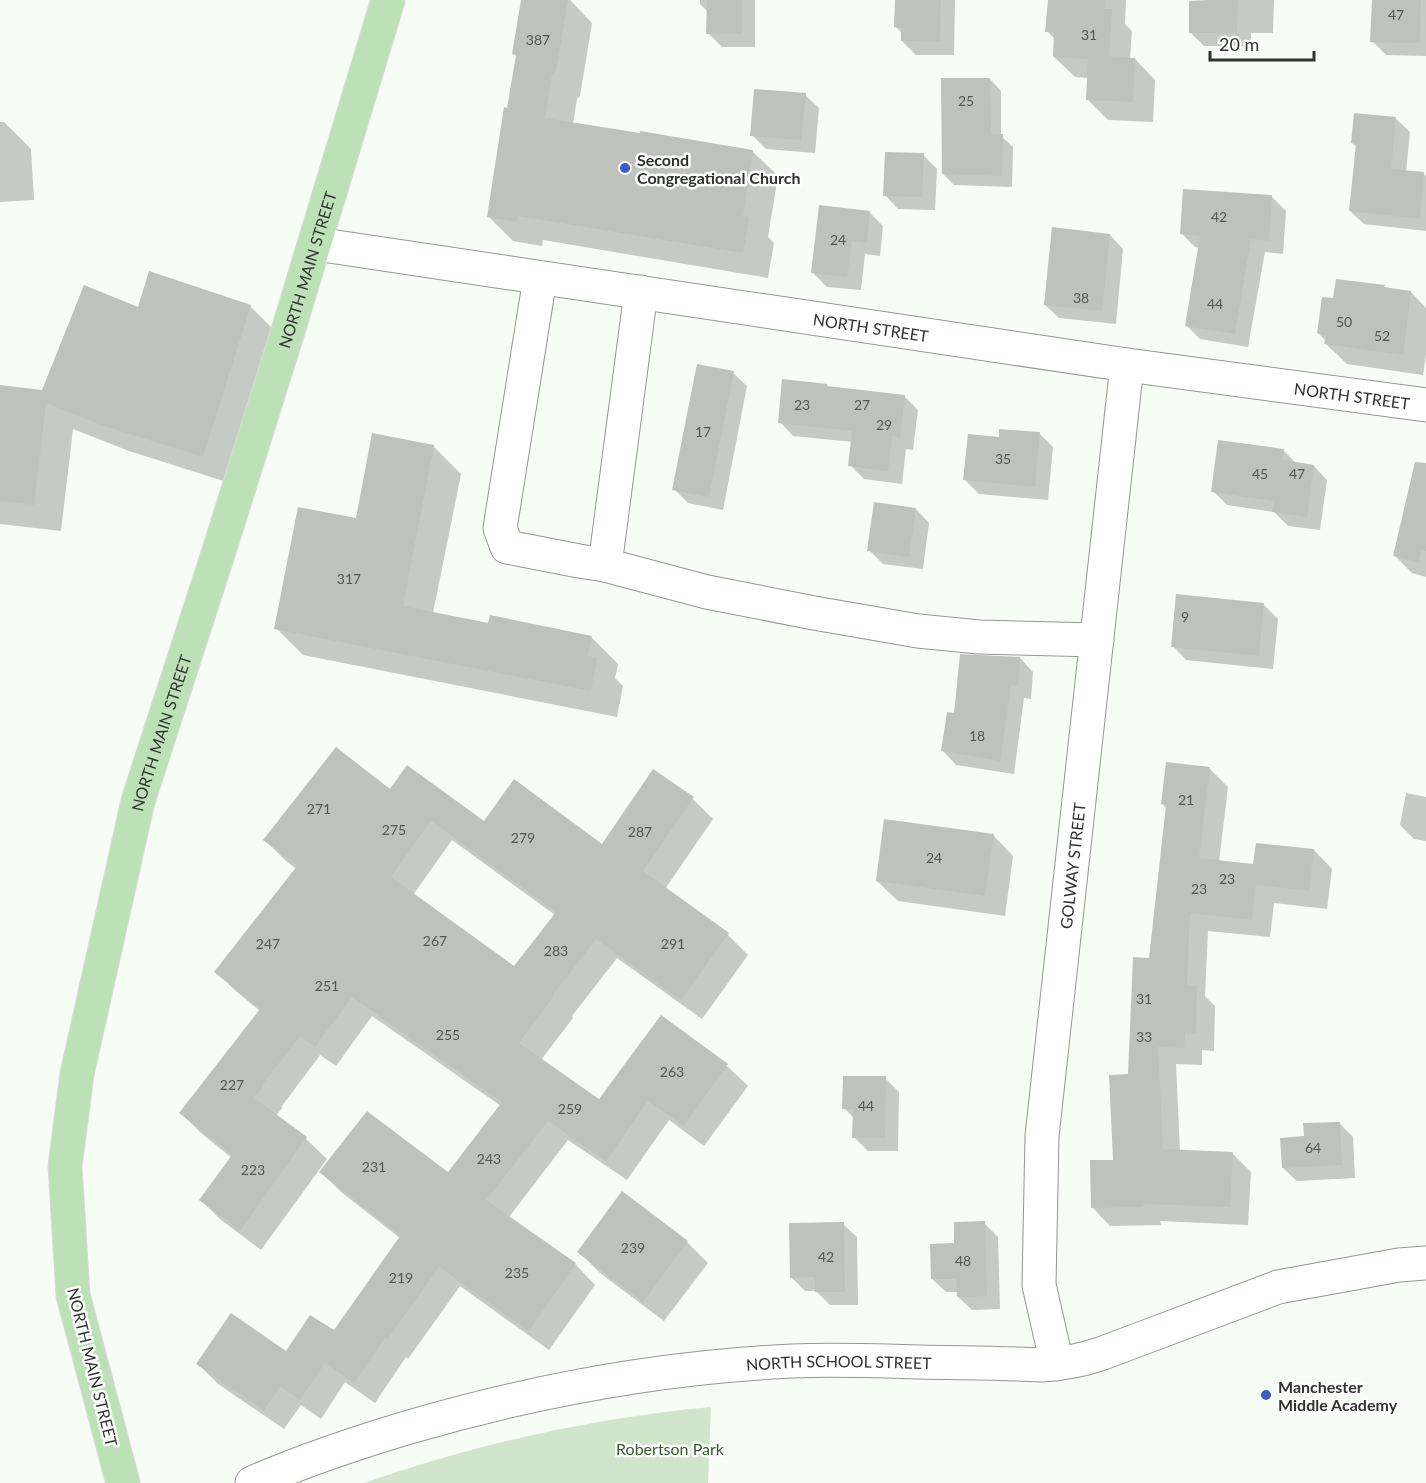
<svg xmlns="http://www.w3.org/2000/svg" width="1426" height="1483" font-family="Lato,sans-serif">
<rect width="100%" height="100%" fill="#f6fdf5"/>
<path fill="#d1e5cd" d="M711,1407l-3,76h-344c112,-39 229,-65 347,-76z"/>
<g fill="#0003" fill-rule="evenodd">
<polygon points="522,0 570,0 592,23 580,96 577,99 573,124 752,151 778,176 768,237 774,243 768,278 543,240 542,246 513,241 488,216 509,109 517,57 514,54"/>
<polygon points="700,0 755,0 755,47 722,47 708,33 708,12 700,4"/>
<polygon points="901,0 955,0 954,55 916,55 902,41 902,33 896,27"/>
<polygon points="1049,0 1126,0 1125,24 1132,31 1130,59 1135,59 1155,80 1153,122 1108,120 1087,99 1089,78 1075,77 1054,57 1055,39 1047,31"/>
<polygon points="1211,0 1274,0 1273,33 1251,33 1251,46 1204,46 1190,32"/>
<polygon points="1373,0 1426,0 1426,56 1386,55 1372,41"/>
<polygon points="990,79 1001,91 1001,136 1013,147 1012,187 954,185 943,174"/>
<polygon points="805,95 819,108 815,153 766,149 752,135"/>
<polygon points="1396,119 1410,132 1406,172 1424,174 1426,176 1426,231 1364,224 1350,211 1357,147 1352,143"/>
<polygon points="0,122 4,122 31,149 34,200 0,202"/>
<polygon points="923,155 937,169 935,210 898,209 885,195"/>
<polygon points="1272,197 1286,211 1283,254 1265,252 1248,347 1200,339 1187,326 1200,248 1195,247 1182,234"/>
<polygon points="869,212 883,226 880,256 865,254 861,290 827,287 813,273"/>
<polygon points="1110,235 1123,249 1116,324 1059,318 1045,305"/>
<polygon points="1384,287 1386,289 1411,292 1426,308 1426,354 1423,375 1347,364 1326,344 1326,341 1318,333 1335,300"/>
<polygon points="250,306 277,333 230,483 129,451 73,429 61,531 0,524 0,386 43,392 139,309"/>
<polygon points="733,373 747,386 723,510 688,503 674,489"/>
<polygon points="827,385 829,388 904,396 918,410 913,450 906,449 902,484 864,479 850,465 853,442 793,436 780,422"/>
<polygon points="1039,433 1053,447 1048,500 979,494 965,480 1000,438"/>
<polygon points="434,447 461,474 433,613 489,624 591,637 618,664 615,678 623,686 617,717 303,655 276,628 357,520"/>
<polygon points="1284,451 1297,464 1314,466 1327,480 1320,530 1288,526 1274,512 1227,505 1213,491"/>
<polygon points="1426,475 1426,577 1412,573 1395,556"/>
<polygon points="916,509 929,523 923,569 883,564 869,550"/>
<polygon points="1264,605 1278,619 1273,669 1186,660 1173,646"/>
<polygon points="1020,658 1033,672 1031,699 1024,698 1014,774 956,765 943,751 956,715"/>
<polygon points="1209,768 1228,787 1219,862 1255,866 1314,850 1332,869 1327,909 1274,903 1270,937 1208,931 1205,996 1215,1006 1214,1051 1202,1050 1202,1065 1176,1064 1180,1151 1232,1153 1251,1172 1248,1225 1160,1221 1161,1225 1110,1226 1092,1207 1115,1161 1150,960 1167,809 1162,803"/>
<path d="M391,791l93,32 118,23 91,-47 20,20 -48,70 63,46 20,20 -46,64 -85,-61 -45,58 1,2 -32,42 58,41 62,-84 66,49 21,20 -44,60 -35,-26 -42,60 -59,-40 -59,77 66,47 20,21 -46,65 -89,-64 -52,73 -2,-2 -31,46 -30,-21 -24,37 -20,-14 -17,24 -66,-45 -20,-20 89,-11 47,-21 66,-94 -59,-46 -20,-20 127,2 53,-68 -129,-90 -36,50 -16,-11 -38,51v2l-6,8 30,23 21,20 -66,91 -40,-30 -20,-20 31,-42 -31,-25 -20,-20 79,-102 -23,-19 -21,-20 80,-103 -11,-9 -20,-20zM452,840l103,75 -41,53 -101,-73z"/>
<polygon points="1406,793 1426,797 1426,841 1414,839 1400,825"/>
<polygon points="993,835 1013,856 1005,916 898,901 877,881"/>
<polygon points="885,1078 899,1092 898,1151 868,1151 854,1137 854,1118 844,1108"/>
<polygon points="1339,1123 1353,1137 1355,1178 1297,1181 1283,1168 1306,1137"/>
<polygon points="623,1194 687,1242 708,1263 664,1321 600,1273 579,1252"/>
<polygon points="984,1223 998,1237 1000,1309 972,1310 958,1297 958,1292 946,1292 932,1279 956,1245"/>
<polygon points="843,1224 857,1237 858,1305 830,1305 816,1291 805,1291 791,1277"/>
</g>
<g fill="#bdc3bc" fill-rule="evenodd">
<polygon points="521,0 568,0 556,71 552,74 545,118 640,133 640,131 753,150 743,216 749,217 743,253 518,216 517,222 487,217 504,107 507,108 516,55 512,54"/>
<polygon points="707,0 742,0 742,34 706,34"/>
<polygon points="895,0 941,0 940,42 901,41 901,28 894,27"/>
<polygon points="1048,0 1105,0 1104,9 1112,9 1109,56 1135,58 1133,102 1086,100 1088,59 1053,57 1054,32 1045,32"/>
<polygon points="1210,0 1238,0 1237,33 1189,33 1189,1"/>
<polygon points="1372,0 1421,0 1420,43 1370,42"/>
<polygon points="941,78 990,78 991,134 1003,134 1002,176 942,174"/>
<polygon points="754,89 806,93 801,140 750,136"/>
<polygon points="1354,113 1396,117 1391,169 1424,172 1420,219 1349,211 1356,144 1351,143"/>
<polygon points="885,152 924,153 922,197 883,196"/>
<polygon points="1183,189 1272,195 1269,241 1251,239 1235,334 1185,326 1200,236 1180,234"/>
<polygon points="819,205 870,211 867,243 852,241 847,277 811,273"/>
<polygon points="1052,227 1110,234 1102,311 1044,305"/>
<polygon points="149,271 251,305 203,457 101,425 46,403 34,505 0,501 0,385 42,390 84,285 138,307"/>
<polygon points="1336,279 1385,285 1384,287 1411,291 1403,355 1324,344 1326,335 1317,333 1322,297 1333,298"/>
<polygon points="697,364 734,371 709,497 672,490"/>
<polygon points="782,379 827,384 827,386 905,395 900,437 892,436 888,471 848,466 852,431 778,423"/>
<polygon points="999,429 1040,432 1035,487 963,480 968,434 999,437"/>
<polygon points="372,433 434,445 403,606 488,623 490,615 592,636 588,656 597,658 591,691 274,629 298,507 356,518"/>
<polygon points="1218,440 1284,449 1283,460 1314,465 1307,517 1272,512 1274,501 1211,492"/>
<polygon points="1415,462 1426,463 1426,551 1421,550 1419,562 1393,556"/>
<polygon points="874,502 916,508 909,557 867,551"/>
<polygon points="1176,594 1264,603 1259,656 1171,647"/>
<polygon points="960,654 1020,657 1018,686 1011,685 1000,761 941,751 947,712 954,713"/>
<path d="M336,747l54,42 17,-24 77,56 30,-42 88,65 51,-75 41,28 -51,74 86,62 -48,67 -85,-61 -43,56 1,1 -35,47 80,56 62,-84 67,49 -44,62 -36,-25 -42,60 -58,-40 -62,79 90,63 -47,68 -90,-64 -52,73 -2,-2 -31,45 -29,-20 -25,37 -20,-14 -16,24 -68,-46 35,-51 55,38 24,-36 24,15 66,-94 -81,-64 48,-61 81,61 54,-70 -150,-105 -37,50 -15,-11 -38,49 1,2 -9,11 53,39 -67,94 -41,-31 33,-45 -53,-42 81,-104 -46,-37 83,-106 -34,-26zM431,821l125,91 -42,54 -123,-89z"/>
<polygon points="1166,762 1210,767 1199,858 1253,864 1256,843 1314,849 1309,891 1256,885 1252,920 1190,913 1187,985 1197,986 1196,1033 1185,1032 1184,1048 1158,1047 1163,1149 1233,1152 1230,1207 1143,1204 1143,1207 1091,1208 1090,1160 1113,1160 1109,1075 1128,1074 1133,957 1149,958 1166,805 1161,804"/>
<polygon points="884,819 994,834 985,896 876,881"/>
<polygon points="843,1076 886,1076 885,1138 852,1138 853,1109 842,1109"/>
<polygon points="1340,1122 1342,1165 1282,1168 1280,1138 1304,1136 1303,1123"/>
<polygon points="622,1191 688,1241 643,1302 577,1252"/>
<polygon points="985,1221 987,1296 957,1297 956,1279 931,1279 930,1244 954,1243 954,1222"/>
<polygon points="844,1222 845,1292 815,1292 815,1277 790,1278 789,1223"/>
</g>
<g fill="none" stroke-linecap="round" stroke-linejoin="round">
<g stroke="#929891" stroke-width="35">
<g id="minor">
<path id="s1" d="M316,244l811,121 299,40"/>
<polyline points="540,278 500,528 507,547 579,561 605,565 641,292"/>
<polyline points="605,565 707,592 814,613 918,631 979,637 1097,640"/>
<path id="s2" d="M1057,1364l-18,-79 3,-149 85,-771"/>
<path id="s3" d="M252,1483c50,-22 101,-39 154,-55 126,-37 255,-61 387,-67 42,-2 85,0 127,1 41,1 82,1 122,3 21,-1 41,-5 61,-12l175,-66 121,-22 27,-2"/>
</g>
</g>
<g stroke="#dadada" stroke-width="35">
<g id="major">
<path id="s4" d="M123,1483l-50,-188 -8,-129 12,-92 61,-273 80,-247 70,-223 100,-331"/>
</g>
</g>
<use href="#minor" stroke="#fff" stroke-width="33"/>
<use href="#major" stroke="#bde1b6" stroke-width="33"/>
</g>
<g fill="#395bcd" stroke="#fff" stroke-width="2">
<circle cx="625" cy="168" r="6"/>
<circle cx="1266" cy="1395" r="6"/>
</g>
<g text-anchor="middle" dominant-baseline="central" stroke-width="5" stroke-linejoin="round" paint-order="stroke">
<g font-size="14" fill="#535753">
<text x="1396" y="14">47</text>
<text x="1089" y="34">31</text>
<text x="538" y="39">387</text>
<text x="966" y="100">25</text>
<text x="1219" y="216">42</text>
<text x="838" y="239">24</text>
<text x="1081" y="297">38</text>
<text x="1215" y="303">44</text>
<text x="1344" y="321">50</text>
<text x="1382" y="335">52</text>
<text x="802" y="404">23</text>
<text x="862" y="404">27</text>
<text x="884" y="424">29</text>
<text x="703" y="431">17</text>
<text x="1003" y="458">35</text>
<text x="1260" y="473">45</text>
<text x="1297" y="473">47</text>
<text x="349" y="578">317</text>
<text x="1185" y="616">9</text>
<text x="977" y="735">18</text>
<text x="1186" y="799">21</text>
<text x="319" y="808">271</text>
<text x="394" y="829">275</text>
<text x="640" y="831">287</text>
<text x="523" y="837">279</text>
<text x="934" y="857">24</text>
<text x="1227" y="878">23</text>
<text x="1199" y="888">23</text>
<text x="435" y="940">267</text>
<text x="268" y="943">247</text>
<text x="673" y="943">291</text>
<text x="556" y="950">283</text>
<text x="327" y="985">251</text>
<text x="1144" y="998">31</text>
<text x="448" y="1034">255</text>
<text x="1144" y="1036">33</text>
<text x="672" y="1071">263</text>
<text x="232" y="1084">227</text>
<text x="866" y="1105">44</text>
<text x="570" y="1108">259</text>
<text x="1313" y="1147">64</text>
<text x="489" y="1158">243</text>
<text x="374" y="1166">231</text>
<text x="253" y="1169">223</text>
<text x="633" y="1247">239</text>
<text x="826" y="1256">42</text>
<text x="963" y="1260">48</text>
<text x="517" y="1272">235</text>
<text x="401" y="1277">219</text>
</g>
<g font-size="16" font-weight="bold" fill="#303330" stroke="#fff" text-anchor="start">
<text x="637" y="159">Second<tspan x="637" dy="18">Congregational Church</tspan></text>
<text x="1278" y="1386">Manchester<tspan x="1278" dy="18">Middle Academy</tspan></text>
</g>
<g font-size="16" fill="#303330" stroke="#fff">
<text stroke="none"><textPath href="#s4" startOffset="1254">NORTH MAIN STREET</textPath></text>
<text stroke="none"><textPath href="#s1" startOffset="561">NORTH STREET</textPath></text>
<text stroke="none"><textPath href="#s1" startOffset="1047">NORTH STREET</textPath></text>
<text stroke="none"><textPath href="#s4" startOffset="768">NORTH MAIN STREET</textPath></text>
<text stroke="none"><textPath href="#s2" startOffset="502">GOLWAY STREET</textPath></text>
<text stroke="none"><textPath href="#s3" startOffset="603">NORTH SCHOOL STREET</textPath></text>
<text transform="translate(93 1367) rotate(76)">NORTH MAIN STREET</text>
</g>
<g font-size="16" fill="#335b2c" stroke="#fff">
<text x="670" y="1448">Robertson Park</text>
</g>
</g>
<path d="M1210 51v9h104v-9" fill="none" stroke="#303330" stroke-width="3"/>
<text x="1219" y="51" font-size="18" fill="#303330" stroke="#ffffff" stroke-width="4.5" paint-order="stroke">20 m</text>
</svg>
